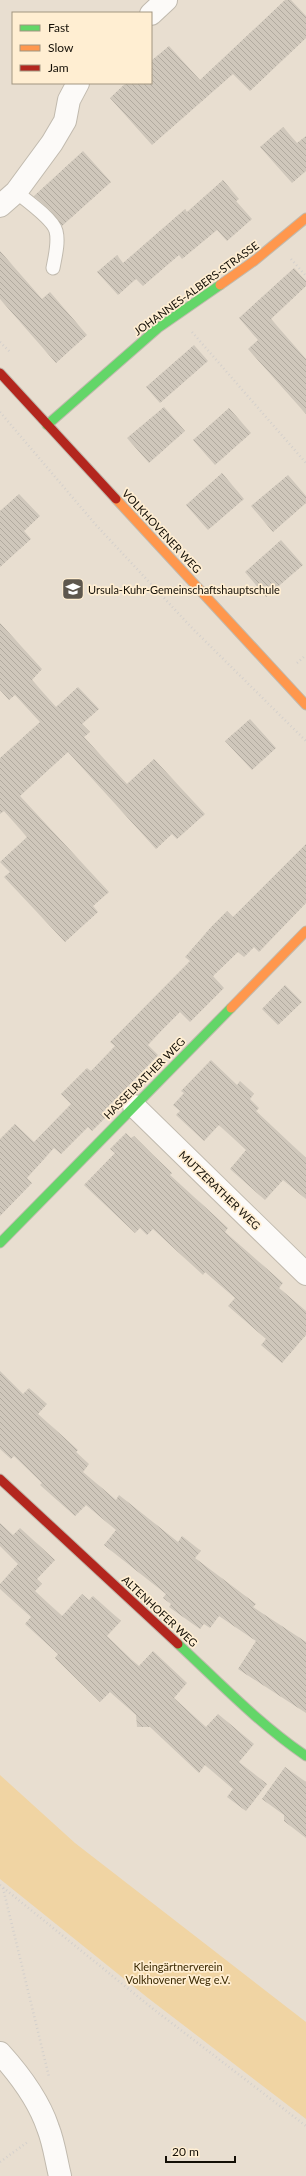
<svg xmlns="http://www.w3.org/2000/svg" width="306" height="2176" font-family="Lato,sans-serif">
<defs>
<pattern id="building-back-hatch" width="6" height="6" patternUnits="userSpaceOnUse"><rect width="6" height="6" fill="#cfc7bb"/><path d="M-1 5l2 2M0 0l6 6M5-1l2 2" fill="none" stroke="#b1aa9f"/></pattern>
</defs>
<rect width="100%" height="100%" fill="#e8ded0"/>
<polygon fill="#f0d4a3" points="0,1775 75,1843 306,2022 306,2119 148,1998 0,1879"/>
<g fill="url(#building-back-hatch)">
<polygon points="285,0 291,0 306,16 306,38 250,91 233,74 152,145 110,98 126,83 151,83 151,61 169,46 200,80"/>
<polygon points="283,127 297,143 306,136 306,171 292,183 260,147"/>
<polygon points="83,151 111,182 62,226 50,210 34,196"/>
<polygon points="223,180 239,199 236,201 252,219 227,241 217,230 182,259 179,255 143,286 136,279 118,295 97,272 117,255 123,263 185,209 187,212"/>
<polygon points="0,251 42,299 50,292 87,335 56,363 0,299"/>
<polygon points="294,268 306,281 306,286 271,319 306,359 306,414 248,349 258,340 239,318"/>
<polygon points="194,345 208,361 160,403 146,387"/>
<polygon points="164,407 185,431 149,463 127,438"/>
<polygon points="229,408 251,433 215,465 193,440"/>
<polygon points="222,473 244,499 208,530 186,505"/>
<polygon points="288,475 306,496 306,503 273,532 251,506"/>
<polygon points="19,494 40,516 24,531 31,539 0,567 0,511"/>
<polygon points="281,540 303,565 266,597 245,572"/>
<polygon points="0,623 42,669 32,680 56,707 78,687 99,709 82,724 90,732 84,737 127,784 154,759 205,814 177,839 172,834 156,849 68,752 20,796 109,892 93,906 98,912 65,942 4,877 10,872 0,862 27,837 4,811 0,814 0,758 40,722 15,695 9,700 0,690"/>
<polygon points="250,719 276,748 252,770 225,741"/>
<polygon points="306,844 306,903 259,952 254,947 244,957 238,952 213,976 224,988 190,1022 180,1012 164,1028 148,1045 158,1055 104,1111 108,1115 92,1131 88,1127 61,1154 54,1148 27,1178 32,1183 0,1216 0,1139 15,1124 34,1142 71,1104 61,1094 87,1068 91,1071 115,1046 110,1042 190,961 185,957 212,926 227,911 233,917"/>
<polygon points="285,985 302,1002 278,1025 262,1009"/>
<polygon points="211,1060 237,1085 240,1081 254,1094 250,1099 259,1108 256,1111 306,1158 306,1199 283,1180 265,1200 230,1169 246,1150 219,1125 204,1141 176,1115 180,1111 173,1105 184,1093 181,1091"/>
<polygon points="126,1133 131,1138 134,1136 153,1155 172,1173 170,1175 228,1228 225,1232 283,1283 279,1288 306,1311 306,1335 282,1363 261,1345 266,1339 228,1306 235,1298 205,1272 203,1275 153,1229 147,1235 140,1228 135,1233 84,1185 115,1153 110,1149"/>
<polygon points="0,1371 23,1394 29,1388 47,1404 38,1414 78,1450 76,1452 89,1464 83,1472 116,1500 119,1495 178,1542 182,1536 201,1551 195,1558 256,1604 253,1607 306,1642 306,1713 238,1669 256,1641 219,1616 210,1628 204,1624 200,1629 169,1607 171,1604 163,1598 166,1594 104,1545 116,1530 86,1505 75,1516 40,1485 42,1483 14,1456 11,1459 0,1449"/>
<polygon points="0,1523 13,1535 20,1528 55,1560 37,1579 42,1584 35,1591 62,1616 82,1594 89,1600 93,1596 121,1621 107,1636 132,1660 139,1666 153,1651 187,1683 174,1698 206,1727 218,1714 254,1744 239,1762 267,1784 246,1811 227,1797 233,1789 205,1765 199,1773 150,1727 137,1727 136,1715 110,1692 100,1702 55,1658 58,1654 25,1624 31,1617 0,1589 0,1584 18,1564 0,1546"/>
<polygon points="285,1767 306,1782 306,1838 284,1821 284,1815 262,1799"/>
</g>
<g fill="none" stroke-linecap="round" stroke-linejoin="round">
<g stroke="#c1baae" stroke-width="15">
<path id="lane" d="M16,192c10,8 37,27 40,39 3,11 -1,26 -3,37"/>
</g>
<g stroke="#c1baae" stroke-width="24">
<g id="street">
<polyline points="151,14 166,0"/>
<polyline points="0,206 16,192 52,143 65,121 69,100 78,83"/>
<polyline points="134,1106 306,1274"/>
<path d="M0,2053c19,21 39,48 48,75 6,15 8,32 12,48"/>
</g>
</g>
<g stroke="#c1baae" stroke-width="11">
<g id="fast">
<polyline points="47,425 158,328 220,285"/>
<polyline points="0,1243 231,1008"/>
<path d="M178,1644c41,38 81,80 128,112"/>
</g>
</g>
<g stroke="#c1baae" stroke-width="11">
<g id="slow">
<polyline points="220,285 254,261 306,218"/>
<polyline points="116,499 306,705"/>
<polyline points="231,1008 306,931"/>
</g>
</g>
<g stroke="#c1baae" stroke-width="11">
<g id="jam">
<polyline points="0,373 116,499"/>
<polyline points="0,1479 178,1644"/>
</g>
</g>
<g stroke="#d4d0cc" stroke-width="2.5" stroke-dasharray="1 3" stroke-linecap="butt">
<polyline points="291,259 306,276"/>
<polyline points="192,332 306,463"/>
<polyline points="0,342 10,352"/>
<polyline points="0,412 96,525 192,628 306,741"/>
<polyline points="297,663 306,655"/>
<polyline points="0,1885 152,2008 306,2126"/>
<polyline points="3,1888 49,2077"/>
<polyline points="0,2162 29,2141"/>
</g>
<use href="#lane" stroke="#fcfaf8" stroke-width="13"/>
<use href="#street" stroke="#fcfaf8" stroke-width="22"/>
<use href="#fast" stroke="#63d668" stroke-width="9"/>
<use href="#slow" stroke="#ff974d" stroke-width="9"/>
<use href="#jam" stroke="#b3261e" stroke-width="9"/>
</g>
<defs>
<g id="school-square" transform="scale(1.15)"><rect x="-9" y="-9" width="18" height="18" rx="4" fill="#5e574d" stroke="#ffeed2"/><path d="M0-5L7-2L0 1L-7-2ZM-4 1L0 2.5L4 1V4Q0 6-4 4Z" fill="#fff"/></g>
</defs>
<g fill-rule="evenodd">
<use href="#school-square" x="73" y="589"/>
</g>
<g text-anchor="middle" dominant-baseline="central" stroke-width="3.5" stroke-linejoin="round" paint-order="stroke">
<g font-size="11" fill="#140f06" stroke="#ffeed2">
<text transform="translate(196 288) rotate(-36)">JOHANNES-ALBERS-STRASSE</text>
<text transform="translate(162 531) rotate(47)">VOLKHOVENER WEG</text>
<text transform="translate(144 1078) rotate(-45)">HASSELRATHER WEG</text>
<text transform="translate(220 1190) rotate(44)">MUTZERATHER WEG</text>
<text transform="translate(160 1611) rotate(43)">ALTENHOFER WEG</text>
</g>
<g font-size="11" fill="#140f06" stroke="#ffeed2" text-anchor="start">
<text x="88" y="589">Ursula-Kuhr-Gemeinschaftshauptschule</text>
</g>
<g font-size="11" fill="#3b2902" stroke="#ffeed2">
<text x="178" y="1966">Kleingärtnerverein<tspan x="178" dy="13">Volkhovener Weg e.V.</tspan></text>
</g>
</g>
<rect x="12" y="12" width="140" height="72" fill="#ffeed2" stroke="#a19580"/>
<rect x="20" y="25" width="20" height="6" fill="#63d668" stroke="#a19580"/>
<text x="48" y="32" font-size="12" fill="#140f06">Fast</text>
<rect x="20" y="45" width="20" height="6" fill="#ff974d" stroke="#a19580"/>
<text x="48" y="52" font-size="12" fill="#140f06">Slow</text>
<rect x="20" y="65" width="20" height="6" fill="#b3261e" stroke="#a19580"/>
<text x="48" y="72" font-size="12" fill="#140f06">Jam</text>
<path d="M166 2156v6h69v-6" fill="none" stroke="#140f06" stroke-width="2"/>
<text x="172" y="2156" font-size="12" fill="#140f06" stroke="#ffeed2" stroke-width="3" paint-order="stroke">20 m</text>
</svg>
